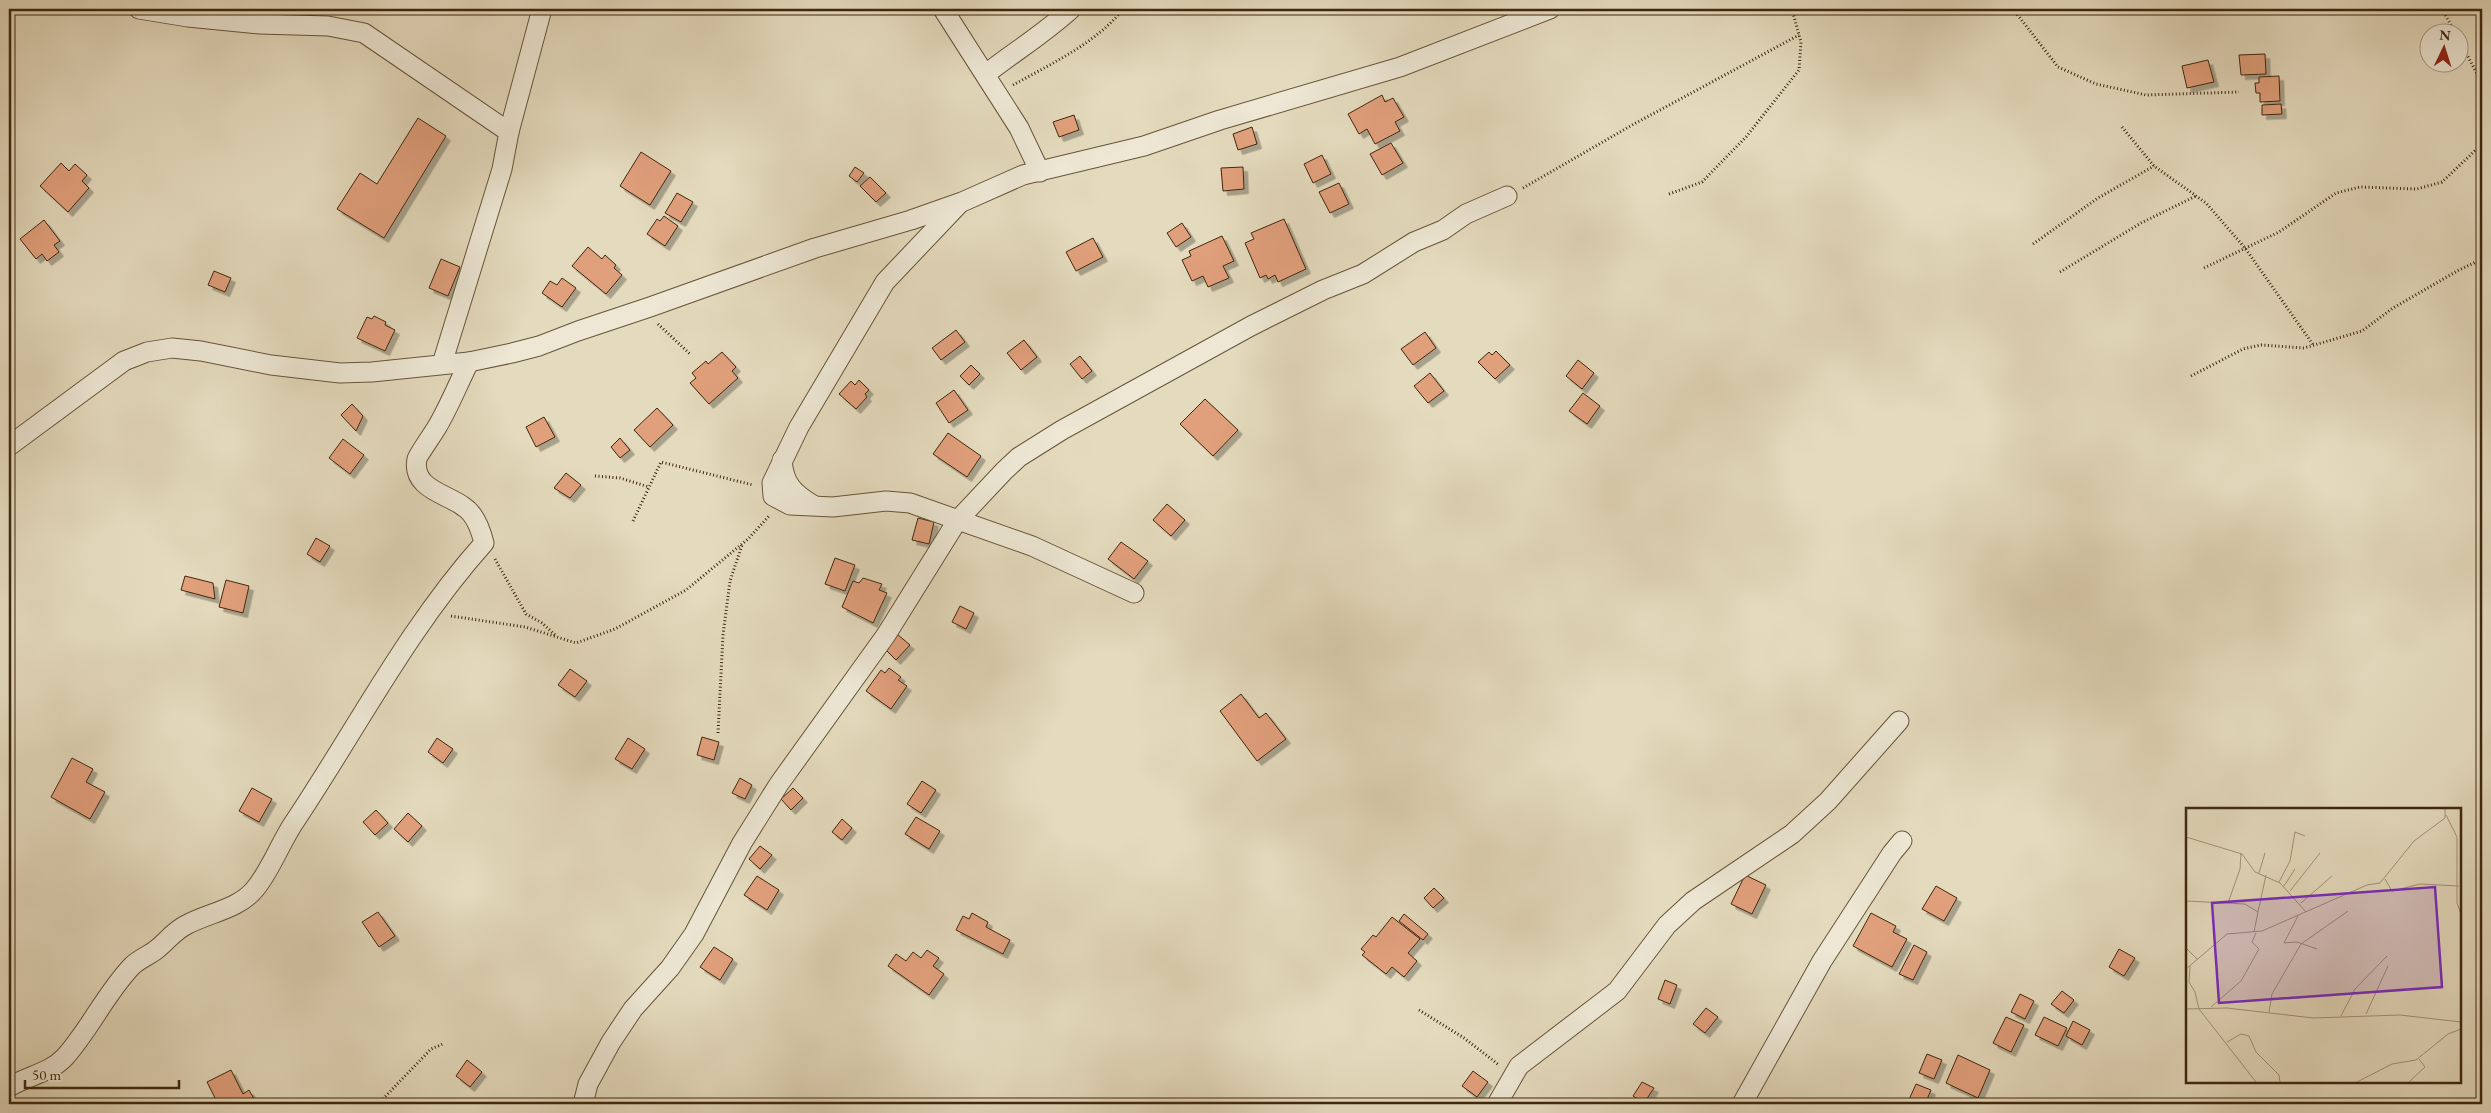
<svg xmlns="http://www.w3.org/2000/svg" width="2491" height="1113" font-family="'EB Garamond',serif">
<defs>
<filter id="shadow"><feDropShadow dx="4.5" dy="4.5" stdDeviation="0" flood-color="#0004"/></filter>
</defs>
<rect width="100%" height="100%" fill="#e4dabd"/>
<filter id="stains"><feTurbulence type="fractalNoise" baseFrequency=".004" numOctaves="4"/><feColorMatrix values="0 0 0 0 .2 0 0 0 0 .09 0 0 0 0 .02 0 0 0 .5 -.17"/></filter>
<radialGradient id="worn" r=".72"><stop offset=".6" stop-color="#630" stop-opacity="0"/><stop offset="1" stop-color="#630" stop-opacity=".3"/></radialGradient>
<g fill="#e1a07c" stroke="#3f270e" filter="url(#shadow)">
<polygon points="2265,54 2266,74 2241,75 2239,55"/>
<polygon points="2208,60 2214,82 2187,88 2182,66"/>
<polygon points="2279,76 2280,101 2260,102 2260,93 2256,93 2255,83 2259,83 2259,77"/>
<polygon points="1382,95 1385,102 1393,98 1404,117 1395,122 1400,131 1375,144 1367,129 1359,134 1348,114"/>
<polygon points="2281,104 2282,114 2262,115 2262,105"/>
<polygon points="1074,115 1079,130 1059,137 1053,122"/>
<polygon points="418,118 446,136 384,238 337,209 360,173 377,184"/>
<polygon points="1252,127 1257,144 1238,150 1233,134"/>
<polygon points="1391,143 1403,163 1382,175 1370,154"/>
<polygon points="641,152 671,171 650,205 620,186"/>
<polygon points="1322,155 1331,174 1313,183 1304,164"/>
<polygon points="61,163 69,171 75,164 87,175 82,181 89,188 68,212 40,186"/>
<polygon points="855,167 864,173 857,182 849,176"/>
<polygon points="1243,167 1244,189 1223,191 1221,168"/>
<polygon points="870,177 886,193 876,202 860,186"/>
<polygon points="1339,183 1349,204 1330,213 1319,192"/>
<polygon points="677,193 693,202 681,222 665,213"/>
<polygon points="664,216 678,226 665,246 647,234 657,219 660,221"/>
<polygon points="1284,219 1306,269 1278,282 1275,275 1268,279 1266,275 1260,278 1245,243 1254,239 1251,233"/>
<polygon points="44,220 60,241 54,245 59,252 47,261 42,254 36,259 20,239"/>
<polygon points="1182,223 1191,237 1176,247 1167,233"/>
<polygon points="1222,236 1234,261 1223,266 1229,278 1208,287 1203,276 1192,281 1182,260 1191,256 1189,251"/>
<polygon points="1093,238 1103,257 1076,271 1066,252"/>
<polygon points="588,247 602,259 605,255 616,265 614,268 622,275 606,294 572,266"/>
<polygon points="441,259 460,267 448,296 429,288"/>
<polygon points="214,271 231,278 225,292 208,285"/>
<polygon points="562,278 576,288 562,307 542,293 550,281 557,285"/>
<polygon points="374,316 386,322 385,325 395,330 385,351 357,338 367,317 372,319"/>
<polygon points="956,330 965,342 941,360 932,348"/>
<polygon points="1425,332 1436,348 1413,365 1401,349"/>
<polygon points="1024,340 1037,357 1021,370 1007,353"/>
<polygon points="1496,351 1510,365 1495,379 1478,362 1489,352 1492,355"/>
<polygon points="722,352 736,367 732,371 738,378 709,404 690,383 696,378 692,373 706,361 708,364"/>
<polygon points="1080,356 1092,371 1082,379 1070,364"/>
<polygon points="1578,360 1594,373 1582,389 1566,376"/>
<polygon points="971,365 980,374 969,385 960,376"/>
<polygon points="1430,373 1444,391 1428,403 1414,386"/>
<polygon points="859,380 869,390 865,394 867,397 856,409 839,394 851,381 855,385"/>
<polygon points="954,390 968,410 949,423 936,403"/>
<polygon points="1583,393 1600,406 1587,424 1569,411"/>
<polygon points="1205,399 1238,430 1213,456 1180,424"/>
<polygon points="352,404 363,416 356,431 341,415"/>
<polygon points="657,408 673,425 650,447 634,430"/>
<polygon points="544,417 555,437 536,447 526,427"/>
<polygon points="948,433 981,456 967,477 933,454"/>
<polygon points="620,438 630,450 620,458 611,447"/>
<polygon points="343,439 364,455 350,474 329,458"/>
<polygon points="566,473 581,485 570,498 554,488"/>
<polygon points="1167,504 1185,520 1171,536 1153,520"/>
<polygon points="918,518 934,522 929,544 912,540"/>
<polygon points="316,538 330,546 320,562 307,554"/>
<polygon points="1121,542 1148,561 1134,579 1108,559"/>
<polygon points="835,558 855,565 845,591 825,584"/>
<polygon points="185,576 213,583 215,599 181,590"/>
<polygon points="863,578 882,584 879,590 887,593 873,623 842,607 853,581 859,583"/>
<polygon points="226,580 249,586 243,613 219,607"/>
<polygon points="960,606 974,613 966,629 952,622"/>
<polygon points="897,634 910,645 896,660 884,648"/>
<polygon points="889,668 901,677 898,680 907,686 891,709 866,691 881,670 885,673"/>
<polygon points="570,669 587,681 575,697 558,685"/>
<polygon points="1241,694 1259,718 1266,713 1286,739 1257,761 1220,711"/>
<polygon points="702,737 719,742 714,760 697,755"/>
<polygon points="437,738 453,749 443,763 428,752"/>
<polygon points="628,738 645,749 632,769 615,759"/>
<polygon points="72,758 93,769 86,782 105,792 90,819 51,797"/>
<polygon points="740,778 752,785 745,799 732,793"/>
<polygon points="922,781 936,790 921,813 907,804"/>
<polygon points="252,788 272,799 259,822 239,811"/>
<polygon points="793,788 803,798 791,810 781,799"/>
<polygon points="376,810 388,823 375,835 363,822"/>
<polygon points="408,813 422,826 408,842 394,829"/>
<polygon points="916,817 940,831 929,849 905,834"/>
<polygon points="842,819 852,828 842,840 832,832"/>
<polygon points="760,846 772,855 760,869 749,859"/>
<polygon points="1745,875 1766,885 1752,914 1731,904"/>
<polygon points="757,876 779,890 767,910 744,895"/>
<polygon points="1936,886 1957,898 1944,921 1922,909"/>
<polygon points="1434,888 1444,898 1433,908 1424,898"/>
<polygon points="378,912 395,936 379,947 362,922"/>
<polygon points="972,913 988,922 986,927 1010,940 1003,954 956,930 963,916 969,919"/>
<polygon points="1871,913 1896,926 1893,932 1907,939 1892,967 1853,946"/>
<polygon points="1404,914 1428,934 1423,940 1399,921"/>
<polygon points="1392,917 1420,939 1408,953 1417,961 1404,977 1392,967 1386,974 1362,955 1365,952 1361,949 1373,935 1376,937"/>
<polygon points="1914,945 1927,952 1913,980 1899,974"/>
<polygon points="714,947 733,959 720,980 700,967"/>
<polygon points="2119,949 2135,958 2124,976 2109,967"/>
<polygon points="927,950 939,958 933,966 944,974 929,995 888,966 896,954 906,961 913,952 921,958"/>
<polygon points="1665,980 1677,985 1670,1004 1658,999"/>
<polygon points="2062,991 2074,1000 2064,1013 2051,1004"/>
<polygon points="2020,994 2034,1001 2025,1019 2011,1012"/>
<polygon points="1706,1008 1718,1017 1705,1033 1693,1024"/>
<polygon points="2006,1017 2024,1025 2011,1052 1993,1043"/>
<polygon points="2044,1017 2067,1028 2058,1046 2035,1035"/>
<polygon points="2073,1021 2090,1030 2082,1045 2066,1036"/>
<polygon points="1927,1054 1942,1060 1934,1079 1919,1073"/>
<polygon points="1958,1055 1990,1070 1978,1098 1946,1083"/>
<polygon points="467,1060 482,1072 470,1087 456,1076"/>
<polygon points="231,1070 243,1094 249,1090 257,1104 218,1104 207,1082"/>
<polygon points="1473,1071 1488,1082 1477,1097 1462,1086"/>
<polygon points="1642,1082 1654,1088 1644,1103 1633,1096"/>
<polygon points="1916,1084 1931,1090 1925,1104 1907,1104"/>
</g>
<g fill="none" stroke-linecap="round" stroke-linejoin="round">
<g stroke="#68543a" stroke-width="21">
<g id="minor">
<polyline points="139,9 188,17 260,24 328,26 364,33 509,132 502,169 442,364"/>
<polyline points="943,9 1019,128 1040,172"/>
<path d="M986,74c28,-22 59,-41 85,-65"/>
<polyline points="509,132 542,9"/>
<polyline points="959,204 885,282 799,427 772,483 773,496 790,505 833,507 886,501 910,503 1032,546 1134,593"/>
<polyline points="9,446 124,361 147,352 172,348 201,351 271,365 340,373 372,372 469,362 512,353 539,346 578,331 650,307 815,248 911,220 962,202 1023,175 1144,146 1220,120 1400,67 1550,9"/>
<path d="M782,460c2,24 11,33 31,45"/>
<path d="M9,1087c18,-11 41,-14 56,-30 25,-28 41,-64 67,-91 7,-7 18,-11 25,-17 10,-8 17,-18 29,-24 22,-12 53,-16 69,-36 15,-18 25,-45 38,-65 63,-94 115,-196 191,-281 -3,-12 -9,-29 -20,-36 -16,-13 -53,-18 -47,-48 1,-4 16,-25 20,-32 12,-20 21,-43 32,-65"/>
<polyline points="583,1104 588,1084 611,1042 633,1009 670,968 694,934 742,843 779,784 886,635 957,521 1004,471 1019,457 1062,430 1251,326 1323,290 1363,274 1414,242 1443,230 1466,214 1507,196"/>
<polyline points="1497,1104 1519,1066 1617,991 1667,925 1693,901 1792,834 1828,801 1899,721"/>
<polyline points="1742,1104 1822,961 1892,853 1902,841"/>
</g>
</g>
<g stroke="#3f270e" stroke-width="3" stroke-dasharray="1 2.5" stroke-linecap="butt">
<polyline points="2013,9 2058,67 2096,84 2146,95 2239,92"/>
<polyline points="2442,9 2455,32"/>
<polyline points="2458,38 2482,83"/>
<path d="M1013,85c36,-20 85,-43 110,-76"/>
<polyline points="2122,127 2154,166 2206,203 2245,248 2314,346"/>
<polyline points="1523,188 1634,124 1799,35"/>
<polyline points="1669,194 1702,182 1746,137 1799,70 1801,42 1792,9"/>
<polyline points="2033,244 2098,198 2154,166"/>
<polyline points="2204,268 2279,232 2336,193 2360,187 2417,189 2442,182 2482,144"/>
<polyline points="2060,272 2141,223 2196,196"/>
<polyline points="658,324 690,354"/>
<polyline points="2191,376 2243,349 2261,345 2304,348 2362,331 2393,308 2459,270 2482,259"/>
<polyline points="595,476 620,478 649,487"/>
<polyline points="633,521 661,462 753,485"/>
<polyline points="495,559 526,614 542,623 555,635"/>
<polyline points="451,616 525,627 576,643 615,629 686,590 748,539 770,515"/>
<polyline points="718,733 723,635 730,581 742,545"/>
<polyline points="1419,1010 1464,1038 1499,1065"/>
<polyline points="378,1104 431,1049 443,1044"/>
</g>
<use href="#minor" stroke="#ede7d4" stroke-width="19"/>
</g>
<g transform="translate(2186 808)">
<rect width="275" height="275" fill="#e4dabd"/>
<path fill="none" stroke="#a29277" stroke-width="1" d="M260,7l11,22v66l4,11M0,29l56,17 13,18 25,11 26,29M73,65l6,-20M199,71l7,12 28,-7 39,2M93,74l11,-21 5,-29 10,4M98,78l11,-17M104,83l30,-38M0,93l59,3 13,8 -4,20M42,95l12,-34 1,-16M115,95l31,-27M72,104l8,-37M112,108l-14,27 13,-1 20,7M0,140l11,11M4,158l-1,16 6,10 4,17 57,73M0,161l41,-35 35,-3 105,-46 13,-2 34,-42 31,-23v-9M25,199l30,-26 18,-32 -7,-7 4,-9M0,201l41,-1 86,10 87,-3 61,7M83,204l3,-18 29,-50 47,-33M180,206l22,-48M155,208l14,-27 32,-33M41,234l14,-8 8,2 7,16 23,23 1,7M171,274l35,-18 24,-4 32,-26 13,-5M223,274l16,-15 -6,-8"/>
<path fill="#7b2cbf" fill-opacity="0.15" stroke="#7b2cbf" stroke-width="2.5" d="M249,79l7,100 -223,16 -7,-100z"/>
<rect width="275" height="275" fill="none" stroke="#3f270e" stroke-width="2.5"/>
</g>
<rect width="2491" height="1113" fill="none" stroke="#e4dabd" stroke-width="30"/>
<rect x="10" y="10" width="2471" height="1093" fill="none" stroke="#3f270e" stroke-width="2.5"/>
<rect x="15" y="15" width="2461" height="1083" fill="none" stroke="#3f270e"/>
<g transform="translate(2444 48) rotate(4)"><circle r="24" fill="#ede7d4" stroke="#a79a85"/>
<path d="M0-4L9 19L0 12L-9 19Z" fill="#8f2418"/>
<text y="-8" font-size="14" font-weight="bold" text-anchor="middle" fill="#3f270e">N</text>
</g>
<path d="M25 1080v8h154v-8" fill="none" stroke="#3f270e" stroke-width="2.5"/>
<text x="32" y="1080" font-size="15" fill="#3f270e" stroke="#ede7d4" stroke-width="4" paint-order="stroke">50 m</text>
<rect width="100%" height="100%" filter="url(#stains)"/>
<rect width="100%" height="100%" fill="url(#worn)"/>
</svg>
